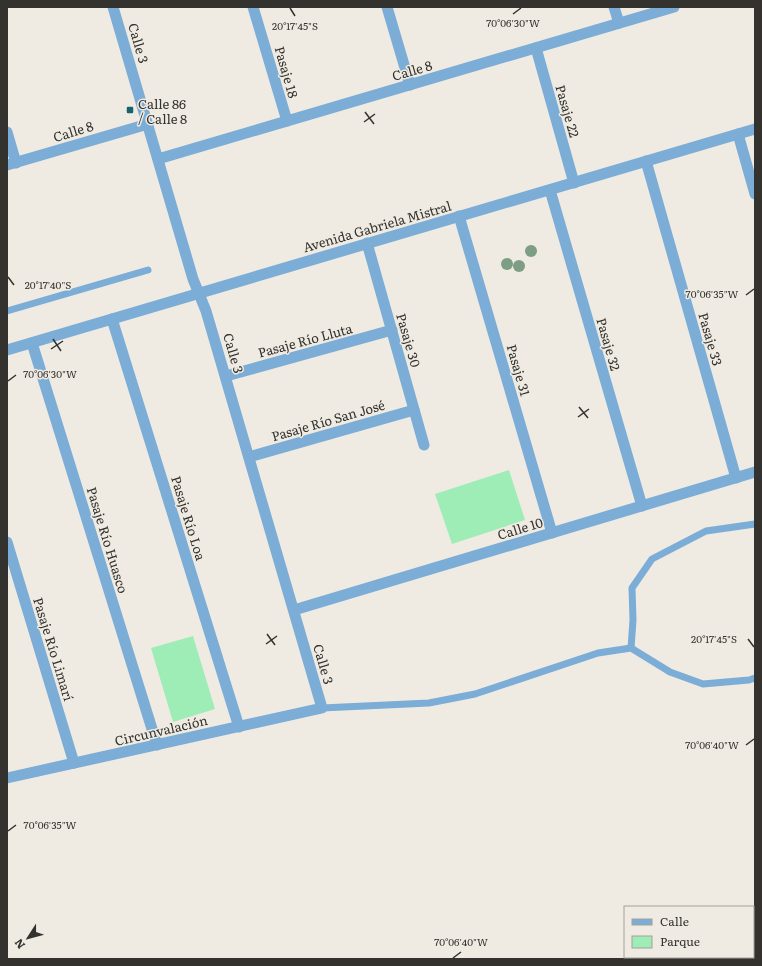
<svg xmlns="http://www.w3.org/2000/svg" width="762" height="966" font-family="Literata,serif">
<rect width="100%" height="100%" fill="#efebe2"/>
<g fill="#9eedb6">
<polygon points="509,470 525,520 452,544 435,494"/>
<polygon points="193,636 215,709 173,722 151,648"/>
</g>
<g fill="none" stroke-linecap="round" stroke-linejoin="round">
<g stroke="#7badd6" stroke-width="7">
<polyline points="7,311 148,270"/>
<polyline points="631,648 633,620 632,588 652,559 706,531 755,524"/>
<polyline points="322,708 429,703 475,694 598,653 631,648 670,672 703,684 749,680 755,678"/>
</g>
<g stroke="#7badd6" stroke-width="11">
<polyline points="253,7 287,121"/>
<polyline points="387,7 410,85"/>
<polyline points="614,7 619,23"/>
<polyline points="536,48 574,183"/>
<polyline points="7,132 16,163"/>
<polyline points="738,134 755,194"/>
<polyline points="158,159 674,7"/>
<polyline points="646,161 736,478"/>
<polyline points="7,165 148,124"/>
<polyline points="550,190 642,506"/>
<polyline points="459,216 552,533"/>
<polyline points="367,243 424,445"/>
<polyline points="112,319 239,727"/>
<polyline points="32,343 157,745"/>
<polyline points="7,350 755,129"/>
<polyline points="226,376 392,330"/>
<polyline points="249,457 414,410"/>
<polyline points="7,542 74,763"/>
<polyline points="294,610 755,472"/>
<polyline points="7,778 322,708 206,311 193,279 113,7"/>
</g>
</g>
<g fill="#7d9d84">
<circle cx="531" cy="251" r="6"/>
<circle cx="507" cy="264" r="6"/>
<circle cx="519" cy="266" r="6"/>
</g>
<path fill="none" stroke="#33322e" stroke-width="1.5" d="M290,8l5,8M513,14l8,-6M365,112l9,12M364,122l11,-8M8,277l6,8M746,295l8,-6M53,339l8,12M51,349l12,-8M8,381l8,-6M579,407l9,11M578,417l11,-8M267,634l8,11M748,639l6,8M266,644l11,-8M746,745l8,-6M8,831l8,-6M453,958l8,-6"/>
<rect fill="#17636e" stroke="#efebe2" stroke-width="1.5" x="126" y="106" width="8" height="8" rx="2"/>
<g text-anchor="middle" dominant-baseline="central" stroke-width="3" stroke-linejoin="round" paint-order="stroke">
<g font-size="13" fill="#33322e" stroke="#efebe2">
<text transform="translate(139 43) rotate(74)">Calle 3</text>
<text transform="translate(412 70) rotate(-16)">Calle 8</text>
<text transform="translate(287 72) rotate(74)">Pasaje 18</text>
<text transform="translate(568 111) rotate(74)">Pasaje 22</text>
<text transform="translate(73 131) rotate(-17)">Calle 8</text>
<text transform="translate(377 226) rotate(-16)">Avenida Gabriela Mistral</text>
<text transform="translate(711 339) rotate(74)">Pasaje 33</text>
<text transform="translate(305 340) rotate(-15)">Pasaje Río Lluta</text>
<text transform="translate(409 340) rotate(74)">Pasaje 30</text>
<text transform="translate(609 344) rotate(74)">Pasaje 32</text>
<text transform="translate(234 353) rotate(74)">Calle 3</text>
<text transform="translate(519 370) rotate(74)">Pasaje 31</text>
<text transform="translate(328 420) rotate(-16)">Pasaje Río San José</text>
<text transform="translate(189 518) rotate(73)">Pasaje Río Loa</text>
<text transform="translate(520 528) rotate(-17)">Calle 10</text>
<text transform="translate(108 540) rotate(73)">Pasaje Río Huasco</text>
<text transform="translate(54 649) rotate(73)">Pasaje Río Limarí</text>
<text transform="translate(324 664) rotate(74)">Calle 3</text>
<text transform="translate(161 730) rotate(-13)">Circunvalación</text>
</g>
<g font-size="13" fill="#33322e" stroke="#efebe2" text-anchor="start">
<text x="138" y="103">Calle 86<tspan x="138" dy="15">/ Calle 8</tspan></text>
</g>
</g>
<g font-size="10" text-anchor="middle" fill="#33322e" stroke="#efebe2" stroke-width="3" stroke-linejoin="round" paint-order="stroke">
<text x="513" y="27">70°06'30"W</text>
<text x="295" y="30">20°17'45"S</text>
<text x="48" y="289">20°17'40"S</text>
<text x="712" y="298">70°06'35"W</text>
<text x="50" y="378">70°06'30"W</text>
<text x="714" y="643">20°17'45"S</text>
<text x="712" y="749">70°06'40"W</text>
<text x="50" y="829">70°06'35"W</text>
<text x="461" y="946">70°06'40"W</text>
</g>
<rect width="762" height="966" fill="none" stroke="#33322e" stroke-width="16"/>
<rect x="624" y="906" width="130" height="52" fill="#efebe2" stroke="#a4a19a"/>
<rect x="632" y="919" width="20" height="6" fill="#7badd6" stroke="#a4a19a"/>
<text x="660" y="926" font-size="12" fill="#33322e">Calle</text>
<rect x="632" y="936" width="20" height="12" fill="#9eedb6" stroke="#a4a19a"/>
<text x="660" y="946" font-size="12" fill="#33322e">Parque</text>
<g transform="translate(28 938) rotate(234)" stroke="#efebe2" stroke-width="3" paint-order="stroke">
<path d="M0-3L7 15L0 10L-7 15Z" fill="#33322e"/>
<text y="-6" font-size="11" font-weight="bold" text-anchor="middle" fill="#33322e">N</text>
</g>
</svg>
